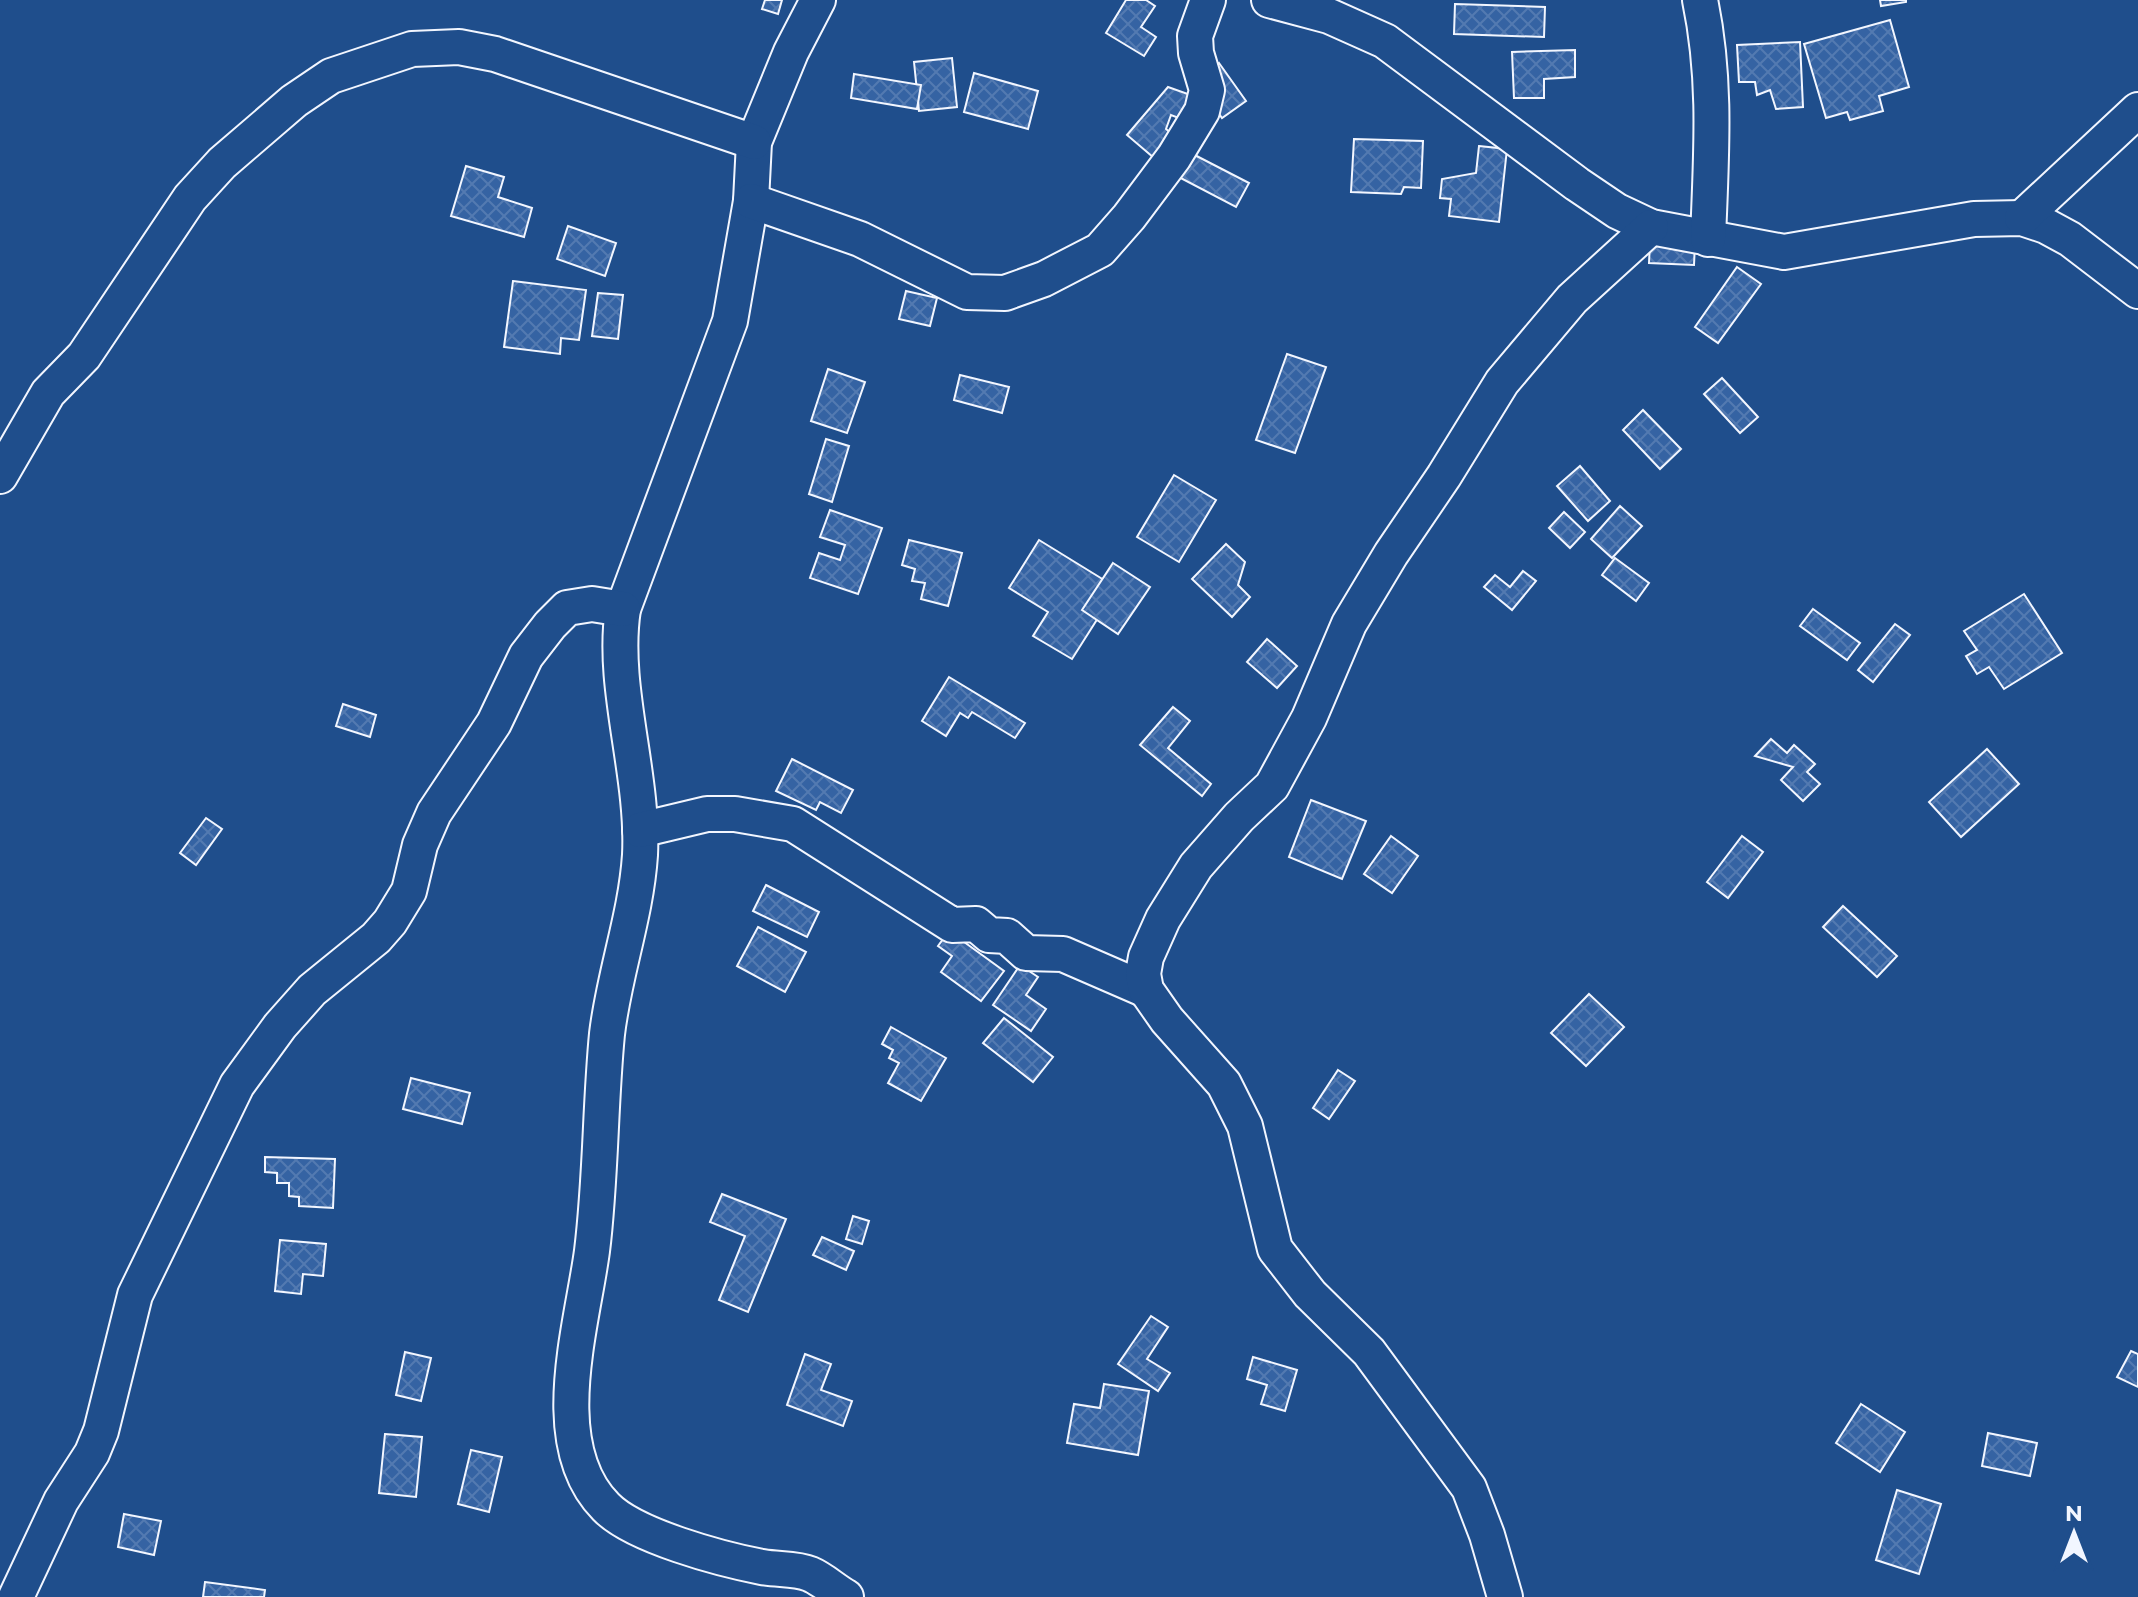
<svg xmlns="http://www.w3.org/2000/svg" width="2138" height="1597" font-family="Montserrat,sans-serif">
<defs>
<pattern id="building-cross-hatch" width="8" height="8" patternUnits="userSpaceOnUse" patternTransform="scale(2)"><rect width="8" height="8" fill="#3563a3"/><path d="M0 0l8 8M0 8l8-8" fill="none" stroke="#537ab1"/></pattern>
</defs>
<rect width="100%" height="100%" fill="#1f4e8c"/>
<g fill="url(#building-cross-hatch)" stroke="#f2f6ff" stroke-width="2">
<polygon points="765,0 782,0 778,14 762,9"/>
<polygon points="1126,0 1146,0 1155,6 1141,27 1156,37 1144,56 1106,33"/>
<polygon points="1880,0 1906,0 1906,2 1881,6"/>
<polygon points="1455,4 1545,7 1544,37 1454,34"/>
<polygon points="1890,20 1909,87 1879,96 1883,111 1850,120 1847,112 1826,118 1804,44"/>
<polygon points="1800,42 1803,107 1776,109 1770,90 1757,95 1755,82 1739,82 1737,45"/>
<polygon points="1575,50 1575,77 1544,79 1544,98 1514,98 1512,52"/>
<polygon points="952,58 957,107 919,111 914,62"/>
<polygon points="1219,63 1246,101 1222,118 1195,80"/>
<polygon points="974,73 1038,91 1028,129 964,112"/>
<polygon points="854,74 921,85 917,109 851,98"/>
<polygon points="1168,87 1202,99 1192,123 1171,115 1166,129 1179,140 1160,163 1127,135"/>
<polygon points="1354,139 1423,141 1421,188 1404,187 1401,194 1351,192"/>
<polygon points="1479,146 1507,149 1499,222 1449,216 1451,199 1440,198 1442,179 1476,173"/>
<polygon points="1185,150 1249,183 1236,207 1173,174"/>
<polygon points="466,166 504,177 498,197 532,208 524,237 451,216"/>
<polygon points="568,226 616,243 605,276 557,259"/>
<polygon points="1650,241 1695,243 1694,265 1649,263"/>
<polygon points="1737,267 1761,284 1718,343 1695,327"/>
<polygon points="513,281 586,290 579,340 561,338 560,354 504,347"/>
<polygon points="906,291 937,298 930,326 899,319"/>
<polygon points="598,293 623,295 618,339 592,336"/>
<polygon points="1287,354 1326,367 1295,453 1256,440"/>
<polygon points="828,369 865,382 847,433 811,421"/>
<polygon points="960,375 1009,387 1002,413 954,400"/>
<polygon points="1722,378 1758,417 1740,433 1704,394"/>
<polygon points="1643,410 1681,449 1660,469 1623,430"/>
<polygon points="826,439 849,446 832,502 809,494"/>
<polygon points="1580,466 1610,501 1588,521 1557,486"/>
<polygon points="1174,475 1216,500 1179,562 1137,537"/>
<polygon points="1620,506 1642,526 1612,558 1591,539"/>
<polygon points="830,510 882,528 858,594 810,578 819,553 840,560 845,545 820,537"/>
<polygon points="1564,512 1585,532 1570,548 1549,528"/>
<polygon points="909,540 962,553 948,606 921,599 925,583 912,581 915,569 902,565"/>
<polygon points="1039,540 1117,588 1072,659 1033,636 1048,612 1009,588"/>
<polygon points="1226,544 1245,562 1238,585 1250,597 1232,617 1192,579"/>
<polygon points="1615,558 1649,583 1636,601 1602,575"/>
<polygon points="1113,563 1150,587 1118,634 1082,610"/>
<polygon points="1523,571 1536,581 1512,610 1484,587 1495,575 1510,587"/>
<polygon points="2024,594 2062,653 2004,689 1989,667 1977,674 1966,656 1977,650 1964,631"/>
<polygon points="1813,609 1860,643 1847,660 1800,626"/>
<polygon points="1895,624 1910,635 1873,682 1858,670"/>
<polygon points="1267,639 1297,666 1277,688 1247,662"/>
<polygon points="949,677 1025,723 1015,738 972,712 968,718 960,713 946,736 922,721"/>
<polygon points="343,704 376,715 370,737 336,726"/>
<polygon points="1173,707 1190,721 1168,748 1211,784 1202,796 1140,745"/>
<polygon points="1771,739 1787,753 1794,745 1815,764 1807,772 1820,784 1803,801 1781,780 1793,767 1755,756"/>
<polygon points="1987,749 2019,784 1961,837 1929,802"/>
<polygon points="792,759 853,790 841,813 820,802 816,810 776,791"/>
<polygon points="1311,800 1366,821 1342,879 1289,857"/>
<polygon points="206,818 222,829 196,865 180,853"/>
<polygon points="1391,836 1418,856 1392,893 1364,874"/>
<polygon points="1742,836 1763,852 1728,898 1707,882"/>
<polygon points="766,885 819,912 807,937 753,911"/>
<polygon points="1843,906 1897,956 1877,977 1823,927"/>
<polygon points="758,927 806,952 785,992 737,966"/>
<polygon points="949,931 1004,971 981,1001 941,972 952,956 938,946"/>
<polygon points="1020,965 1038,977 1026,995 1046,1009 1031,1031 993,1005"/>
<polygon points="1589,994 1624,1027 1586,1066 1551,1033"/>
<polygon points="1004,1018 1053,1057 1033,1082 983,1043"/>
<polygon points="891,1027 946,1058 921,1101 888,1083 899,1063 889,1058 893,1050 882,1044"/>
<polygon points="1338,1070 1355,1081 1329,1119 1313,1108"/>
<polygon points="411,1078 470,1093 462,1124 403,1109"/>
<polygon points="265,1157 335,1159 333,1208 299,1206 299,1197 289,1196 289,1183 277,1183 277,1173 265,1172"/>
<polygon points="722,1194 786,1219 748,1312 719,1300 745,1236 710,1222"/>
<polygon points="853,1216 869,1221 862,1244 846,1239"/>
<polygon points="822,1237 854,1251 846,1270 813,1255"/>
<polygon points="280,1240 326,1244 323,1276 303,1274 301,1294 275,1291"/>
<polygon points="1151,1316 1168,1327 1147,1359 1170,1373 1158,1391 1118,1364"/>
<polygon points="2131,1351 2138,1354 2138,1387 2117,1377"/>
<polygon points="405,1352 431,1358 421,1401 396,1395"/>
<polygon points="805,1354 831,1364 821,1390 852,1401 843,1426 787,1405"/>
<polygon points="1253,1357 1297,1370 1285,1411 1261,1404 1267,1385 1247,1379"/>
<polygon points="1104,1384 1149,1391 1138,1455 1067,1443 1074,1404 1100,1408"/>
<polygon points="1861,1404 1905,1432 1880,1472 1836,1443"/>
<polygon points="1988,1433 2037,1443 2030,1476 1982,1466"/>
<polygon points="385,1434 422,1437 416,1497 379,1493"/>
<polygon points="471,1450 502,1457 489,1512 458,1504"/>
<polygon points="1897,1490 1941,1504 1919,1574 1876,1560"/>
<polygon points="124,1514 161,1521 154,1555 118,1547"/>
<polygon points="205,1582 265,1590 264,1597 203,1597"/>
</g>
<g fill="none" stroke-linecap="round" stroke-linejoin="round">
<g stroke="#f2f6ff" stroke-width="38">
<g id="street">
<path d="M818,0l-27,52 -37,90 -3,59 -21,120 -107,288c-12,78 21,164 17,246 -4,61 -26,119 -33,179 -7,72 -6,145 -15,217 -10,75 -48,194 14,256 28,29 115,52 156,60 16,3 34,1 48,7 12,5 24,16 36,23"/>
<polyline points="1269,0 1329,16 1385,41 1577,184 1617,211 1651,227 1784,252 1974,219 2022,218 2046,226 2070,239 2138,291"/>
<path d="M1700,0c17,81 11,157 8,239"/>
<polyline points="751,201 860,239 967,292 1005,293 1044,279 1100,250 1129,217 1174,157 1202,111 1207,90 1196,53 1195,36 1208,0"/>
<polyline points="2022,218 2138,110"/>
<polyline points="0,476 48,393 84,356 190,198 222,163 294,101 331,76 412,49 459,47 495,54 754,142"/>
<polyline points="640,830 707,814 735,814 793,824 952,925 976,924 989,935 1007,936 1026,953 1063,954 1146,990"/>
<polyline points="16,1597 61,1501 92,1453 101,1431 135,1295 237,1085 280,1026 312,990 376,938 390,922 409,891 420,845 434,813 494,723 526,656 550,625 567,608 592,604 623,609"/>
<polyline points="1505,1597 1487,1535 1469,1488 1369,1352 1310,1294 1275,1249 1245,1126 1224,1084 1167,1020 1146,990 1143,974 1146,957 1163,919 1196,866 1239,817 1272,786 1309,718 1349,624 1391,554 1444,476 1502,382 1572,299 1651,227"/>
</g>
</g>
<use href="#street" stroke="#1f4e8c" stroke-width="34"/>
</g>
<g transform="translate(2074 1533)" stroke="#1f4e8c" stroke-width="6" paint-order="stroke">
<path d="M0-6L14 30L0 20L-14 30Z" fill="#f2f6ff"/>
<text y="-12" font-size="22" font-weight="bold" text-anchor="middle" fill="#f2f6ff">N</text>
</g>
</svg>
